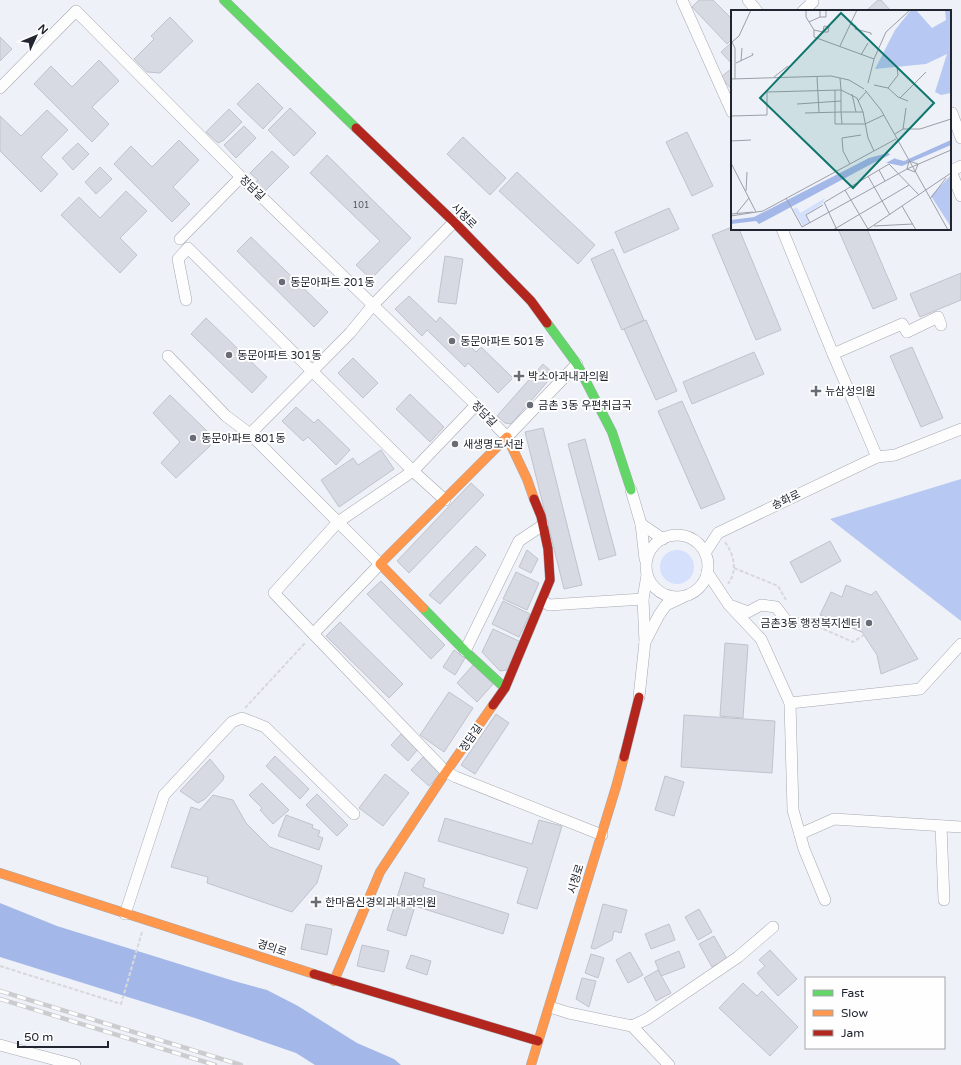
<svg xmlns="http://www.w3.org/2000/svg" width="961" height="1065" font-family="'Varela Round','Noto Sans KR',sans-serif">
<rect width="100%" height="100%" fill="#eff1f8"/>
<circle fill="#d4e0fc" cx="677" cy="567" r="17"/>
<polygon fill="#b7c9f2" points="961,479 961,621 830,519"/>
<polygon fill="#a3b8e9" points="0,903 57,926 234,981 267,990 298,1006 357,1043 394,1059 401,1065 315,1065 296,1053 198,1019 0,957"/>
<g fill="#d7dae3" stroke="#c0c3cb">
<polygon points="699,0 713,0 732,19 732,39 727,44 692,7"/>
<polygon points="878,0 881,0 891,11 866,11"/>
<polygon points="170,17 193,41 160,73 147,72 134,59 154,39 151,36"/>
<polygon points="0,37 12,49 0,61"/>
<polygon points="732,42 732,64 721,52"/>
<polygon points="99,60 119,81 92,107 109,124 92,142 34,84 51,66 72,87"/>
<polygon points="731,69 732,70 732,90 721,77"/>
<polygon points="258,83 283,108 263,129 237,104"/>
<polygon points="290,108 316,133 294,156 268,130"/>
<polygon points="229,109 242,122 224,140 218,143 206,132"/>
<polygon points="47,110 68,130 41,157 58,174 41,192 0,151 0,116 21,136"/>
<polygon points="244,126 256,138 236,158 224,145"/>
<polygon points="687,132 713,186 692,196 666,142"/>
<polygon points="463,137 506,178 490,195 447,154"/>
<polygon points="179,140 199,160 173,187 190,204 172,222 114,164 131,146 152,167"/>
<polygon points="78,143 89,154 73,170 62,158"/>
<polygon points="272,151 289,167 263,193 254,184 258,180 250,173"/>
<polygon points="327,155 411,238 371,279 356,265 380,241 310,173"/>
<polygon points="100,167 112,179 96,194 85,182"/>
<polygon points="517,172 595,245 578,264 499,191"/>
<polygon points="126,191 147,211 120,238 137,255 120,273 61,215 79,197 100,218"/>
<polygon points="669,208 679,229 624,253 615,232"/>
<polygon points="732,227 732,229 739,229 781,330 756,340 712,235"/>
<polygon points="838,229 867,229 897,299 873,309"/>
<polygon points="251,237 328,312 314,327 237,251"/>
<polygon points="613,249 644,320 622,330 591,259"/>
<polygon points="445,256 463,259 456,304 438,302"/>
<polygon points="961,273 961,300 920,317 910,294"/>
<polygon points="409,296 436,322 440,317 476,352 481,347 513,378 498,393 468,363 465,367 427,330 422,336 395,309"/>
<polygon points="206,318 267,377 252,393 191,334"/>
<polygon points="646,320 677,391 656,400 624,329"/>
<polygon points="912,347 943,418 921,427 890,356"/>
<polygon points="754,352 764,374 692,404 683,382"/>
<polygon points="353,358 378,383 363,398 338,373"/>
<polygon points="543,364 554,374 511,424 505,423 497,416"/>
<polygon points="410,394 444,427 430,442 396,409"/>
<polygon points="170,395 210,434 210,446 176,478 161,463 180,442 153,413"/>
<polygon points="682,401 725,499 701,509 658,411"/>
<polygon points="296,407 314,423 318,419 350,450 336,465 308,437 303,441 282,421"/>
<polygon points="543,428 582,585 564,589 525,432"/>
<polygon points="585,439 616,555 599,560 568,444"/>
<polygon points="381,450 394,469 339,507 321,480 353,458 358,465"/>
<polygon points="471,483 484,495 409,573 397,561"/>
<polygon points="830,541 841,561 801,583 790,562"/>
<polygon points="476,546 486,555 440,604 429,595"/>
<polygon points="527,550 538,559 531,573 519,567"/>
<polygon points="516,572 539,583 527,610 503,599"/>
<polygon points="381,581 445,645 431,659 367,594"/>
<polygon points="846,585 871,595 876,591 918,659 881,674 877,655 862,632 820,615 831,592 842,597"/>
<polygon points="503,601 530,614 519,637 492,624"/>
<polygon points="340,622 403,684 389,698 326,636"/>
<polygon points="493,629 521,642 507,670 500,671 482,652"/>
<polygon points="725,643 748,645 743,718 720,716"/>
<polygon points="454,650 465,658 455,675 443,667"/>
<polygon points="474,664 494,683 477,702 457,683"/>
<polygon points="449,692 473,708 444,752 420,735"/>
<polygon points="496,714 509,723 475,774 461,765"/>
<polygon points="684,715 775,721 772,773 681,767"/>
<polygon points="401,734 418,749 408,761 391,745"/>
<polygon points="275,756 309,789 300,799 266,766"/>
<polygon points="423,757 441,773 429,786 411,770"/>
<polygon points="210,759 224,776 223,780 205,799 198,803 180,791"/>
<polygon points="385,774 409,793 383,826 359,808"/>
<polygon points="665,776 684,782 674,816 655,810"/>
<polygon points="262,783 289,810 273,824 260,810 262,808 249,795"/>
<polygon points="317,794 348,825 337,836 306,805"/>
<polygon points="213,795 233,800 246,823 270,847 322,866 317,883 292,912 207,883 208,877 171,867 191,807 200,810"/>
<polygon points="286,815 313,825 312,828 320,831 318,836 323,838 319,850 278,836"/>
<polygon points="445,818 532,844 539,820 562,826 537,909 517,903 528,868 438,841"/>
<polygon points="405,872 425,879 423,887 509,914 503,934 415,906 406,936 387,930"/>
<polygon points="603,904 627,910 621,933 614,931 612,940 595,949 591,948"/>
<polygon points="699,909 712,932 698,940 685,917"/>
<polygon points="306,924 332,929 327,955 301,949"/>
<polygon points="669,924 675,940 651,949 645,934"/>
<polygon points="714,936 727,959 712,967 699,944"/>
<polygon points="362,945 389,951 384,972 357,966"/>
<polygon points="770,950 797,979 778,996 757,973 765,966 759,960"/>
<polygon points="679,951 685,967 661,976 655,961"/>
<polygon points="630,952 643,975 628,983 616,960"/>
<polygon points="591,954 604,958 598,978 585,973"/>
<polygon points="411,955 431,961 427,975 406,968"/>
<polygon points="658,970 671,993 656,1001 644,978"/>
<polygon points="582,978 596,981 589,1007 576,999"/>
<polygon points="743,983 757,996 762,991 798,1027 770,1056 719,1008"/>
</g>
<g fill="none" stroke-linecap="round" stroke-linejoin="round">
<g stroke="#a6a9b0" stroke-width="12">
<g id="street">
<polyline points="682,0 732,112"/>
<polyline points="748,0 757,11"/>
<polyline points="803,11 813,2 811,0"/>
<polyline points="0,88 76,11 241,177 476,405 507,437 577,364"/>
<polyline points="952,113 961,138"/>
<polyline points="961,166 951,171 961,196"/>
<polyline points="782,229 833,354 877,457 895,455 961,429"/>
<polyline points="180,239 241,177"/>
<polyline points="186,300 178,259 188,248 413,471 445,500"/>
<polyline points="833,354 902,324 907,332 938,317 941,325"/>
<polyline points="168,356 226,416 250,434 380,564 313,634"/>
<polyline points="476,405 413,471 338,522 274,593 446,772 456,777 602,835"/>
<polyline points="250,434 350,333 373,305 454,222"/>
<polyline points="631,490 641,524 645,559"/>
<polyline points="641,524 663,539"/>
<circle cx="677" cy="566" r="31"/>
<polyline points="705,553 718,533 877,457"/>
<polyline points="707,572 729,605 748,612 761,605 776,607 785,619"/>
<polyline points="543,601 549,605 643,599"/>
<polyline points="729,605 761,639 790,703 793,810 804,849 825,900"/>
<polyline points="645,642 659,615 666,605 683,597"/>
<polyline points="465,651 519,541 543,525"/>
<polyline points="639,697 645,642 643,599 647,575"/>
<polyline points="790,703 920,689 961,644"/>
<polyline points="941,826 944,900"/>
<polyline points="800,834 834,819 961,827"/>
<polyline points="125,914 164,795 232,722 242,718 265,727 354,814"/>
<polyline points="550,1007 569,1013 632,1026 647,1019 738,957 773,927"/>
<polyline points="632,1026 669,1065"/>
<polyline points="0,1045 75,1065"/>
</g>
</g>
<g stroke="#a6a9b0" stroke-width="10">
<g id="fast">
<polyline points="224,0 356,128"/>
<polyline points="547,323 577,364 612,432 631,490"/>
<polyline points="423,608 465,651 505,688"/>
</g>
</g>
<g stroke="#a6a9b0" stroke-width="10">
<g id="slow">
<polyline points="423,608 380,564 507,437 527,479 534,499"/>
<polyline points="0,873 314,974"/>
<polyline points="334,981 380,872 446,772 493,705"/>
<polyline points="531,1065 616,787 624,757"/>
</g>
</g>
<g stroke="#a6a9b0" stroke-width="10">
<g id="jam">
<polyline points="356,128 454,222 531,301 547,323"/>
<polyline points="493,705 505,688 550,580 548,549 541,516 534,499"/>
<polyline points="624,757 639,697"/>
<polyline points="314,974 538,1041"/>
</g>
</g>
<g stroke="#d6d8da" stroke-width="2" stroke-dasharray="4 2" stroke-linecap="butt">
<path d="M725,542c9,13 13,28 3,42"/>
<polyline points="734,568 778,586 786,600"/>
<polyline points="796,617 853,642 864,635"/>
<polyline points="245,708 306,642"/>
<polyline points="0,966 121,1004 142,932"/>
</g>
<use href="#street" stroke="#fdfdfe" stroke-width="11"/>
<use href="#fast" stroke="#63d668" stroke-width="9"/>
<use href="#slow" stroke="#ff974d" stroke-width="9"/>
<use href="#jam" stroke="#b3261e" stroke-width="9"/>
<g stroke="#cbcccf" stroke-width="4.5">
<g id="rail">
<polyline points="0,991 241,1065"/>
<polyline points="0,999 215,1065"/>
</g>
</g>
<use href="#rail" stroke="#fefefe" stroke-width="3" stroke-dasharray="9" stroke-linecap="butt"/>
</g>
<g fill="#686c75" stroke="#fefefe" stroke-width="1.5">
<circle cx="282" cy="282" r="4"/>
<circle cx="452" cy="341" r="4"/>
<circle cx="229" cy="355" r="4"/>
<path d="M517 370h4v4h4v4h-4v4h-4v-4h-4v-4h4z"/>
<path d="M814 385h4v4h4v4h-4v4h-4v-4h-4v-4h4z"/>
<circle cx="530" cy="405" r="4"/>
<circle cx="193" cy="438" r="4"/>
<circle cx="455" cy="444" r="4"/>
<circle cx="869" cy="623" r="4"/>
<path d="M314 896h4v4h4v4h-4v4h-4v-4h-4v-4h4z"/>
</g>
<g text-anchor="middle" dominant-baseline="central" stroke-width="4" stroke-linejoin="round" paint-order="stroke">
<g font-size="9" fill="#51555f">
<text x="361" y="205">101</text>
</g>
<g font-size="11" fill="#20252f" stroke="#fefefe">
<text transform="translate(252 188) rotate(44)">정담길</text>
<text transform="translate(464 216) rotate(45)">시청로</text>
<text transform="translate(484 414) rotate(46)">정담길</text>
<text transform="translate(786 500) rotate(-26)">송화로</text>
<text transform="translate(471 738) rotate(-55)">정담길</text>
<text transform="translate(576 879) rotate(-73)">시청로</text>
<text transform="translate(272 948) rotate(18)">경의로</text>
</g>
<g font-size="11" fill="#20252f" stroke="#fefefe" text-anchor="start">
<text x="290" y="282">동문아파트 201동</text>
<text x="460" y="341">동문아파트 501동</text>
<text x="237" y="355">동문아파트 301동</text>
<text x="528" y="376">박소아과내과의원</text>
<text x="825" y="391">뉴삼성의원</text>
<text x="538" y="405">금촌 3동 우편취급국</text>
<text x="201" y="438">동문아파트 801동</text>
<text x="463" y="444">새생명도서관</text>
<text x="861" y="623" text-anchor="end">금촌3동 행정복지센터</text>
<text x="325" y="902">한마음신경외과내과의원</text>
</g>
</g>
<g transform="translate(731 10)">
<rect width="220" height="220" fill="#eff1f8"/>
<path d="M94,188l-3,6 -16,11 3,8 -6,3 -10,-17 4,-2 3,6z" fill="#d4e0fc"/>
<path d="M180,0h5l16,18 14,-8 -1,-10h6v83l-10,2 -6,-3 12,-38 -21,10 -51,5 20,-39zM220,165v52l-20,-31z" fill="#b7c9f2"/>
<path d="M220,130v5l-49,21 -25,-5 -118,63 -3,-3 -25,3v-4l23,-3 115,-59 19,-5 8,6 8,2z" fill="#a3b8e9"/>
<path d="M162,143l4,4 -11,6h-8l-45,22z" fill="#eff1f8"/>
<path fill="none" stroke="#9c9fa8" stroke-width="1" d="M75,0v7l8,13v7l60,22 12,-27 24,-22M89,0v7h6v-7M78,12l11,-5M119,14l6,2 -1,3 16,4v2M83,20l9,2h5l1,-5 -5,-1 -1,6M0,30l4,8v31M1,32l7,-6 12,-26M109,36l17,-36M130,45l7,-12M10,51l1,-13M5,53l17,-8 -1,-2M43,67l14,-11M86,67l2,35M0,69l100,-3 18,4 15,9M137,73l6,-24M143,75l14,3 10,9 10,4M157,78l10,-13 -1,-8M104,80v34h30l19,-9M134,80l16,20 67,120M121,84l4,18M169,88l26,-26M127,91l8,-9M66,94l44,-3M132,102h-22v-22l16,8 6,14 5,26 6,13M74,103l36,-1 1,12M0,106l36,-1v-23l74,-2 -1,-12M172,119h17l31,-10M164,124l8,-5 3,-21M0,131l20,-1M178,151l9,3 -3,8 -8,-3zM0,153l25,49M119,154l-7,-13 -1,-13 19,-3M148,160l6,11M137,166l22,39M114,180l23,39M15,181l1,-19M55,188l16,29M199,189l16,-21M93,192l13,28M94,192l64,-38 30,31M0,204l22,-2M5,204l13,-16M0,206l32,-5 133,-72M79,213l-4,-8 17,-10M143,216l39,-2M71,217l105,-58 44,-19M137,219l34,-23M102,220l76,-45M185,220l-14,-24 49,-33"/>
<path fill="#0f766e" fill-opacity="0.15" stroke="#0f766e" stroke-width="2" d="M110,3l93,90 -81,85 -93,-90z"/>
<rect width="220" height="220" fill="none" stroke="#20252f" stroke-width="2"/>
</g>
<rect x="805" y="977" width="140" height="72" fill="#fefefe" stroke="#a5a7ab"/>
<rect x="813" y="990" width="20" height="6" fill="#63d668" stroke="#a5a7ab"/>
<text x="841" y="997" font-size="12" fill="#20252f">Fast</text>
<rect x="813" y="1010" width="20" height="6" fill="#ff974d" stroke="#a5a7ab"/>
<text x="841" y="1017" font-size="12" fill="#20252f">Slow</text>
<rect x="813" y="1030" width="20" height="6" fill="#b3261e" stroke="#a5a7ab"/>
<text x="841" y="1037" font-size="12" fill="#20252f">Jam</text>
<g transform="translate(36 36) rotate(46)" stroke="#fefefe" stroke-width="3" paint-order="stroke">
<path d="M0-3L7 15L0 10L-7 15Z" fill="#20252f"/>
<text y="-6" font-size="11" font-weight="bold" text-anchor="middle" fill="#20252f">N</text>
</g>
<path d="M18 1041v6h90v-6" fill="none" stroke="#20252f" stroke-width="2"/>
<text x="24" y="1041" font-size="12" fill="#20252f" stroke="#fefefe" stroke-width="3" paint-order="stroke">50 m</text>
</svg>
